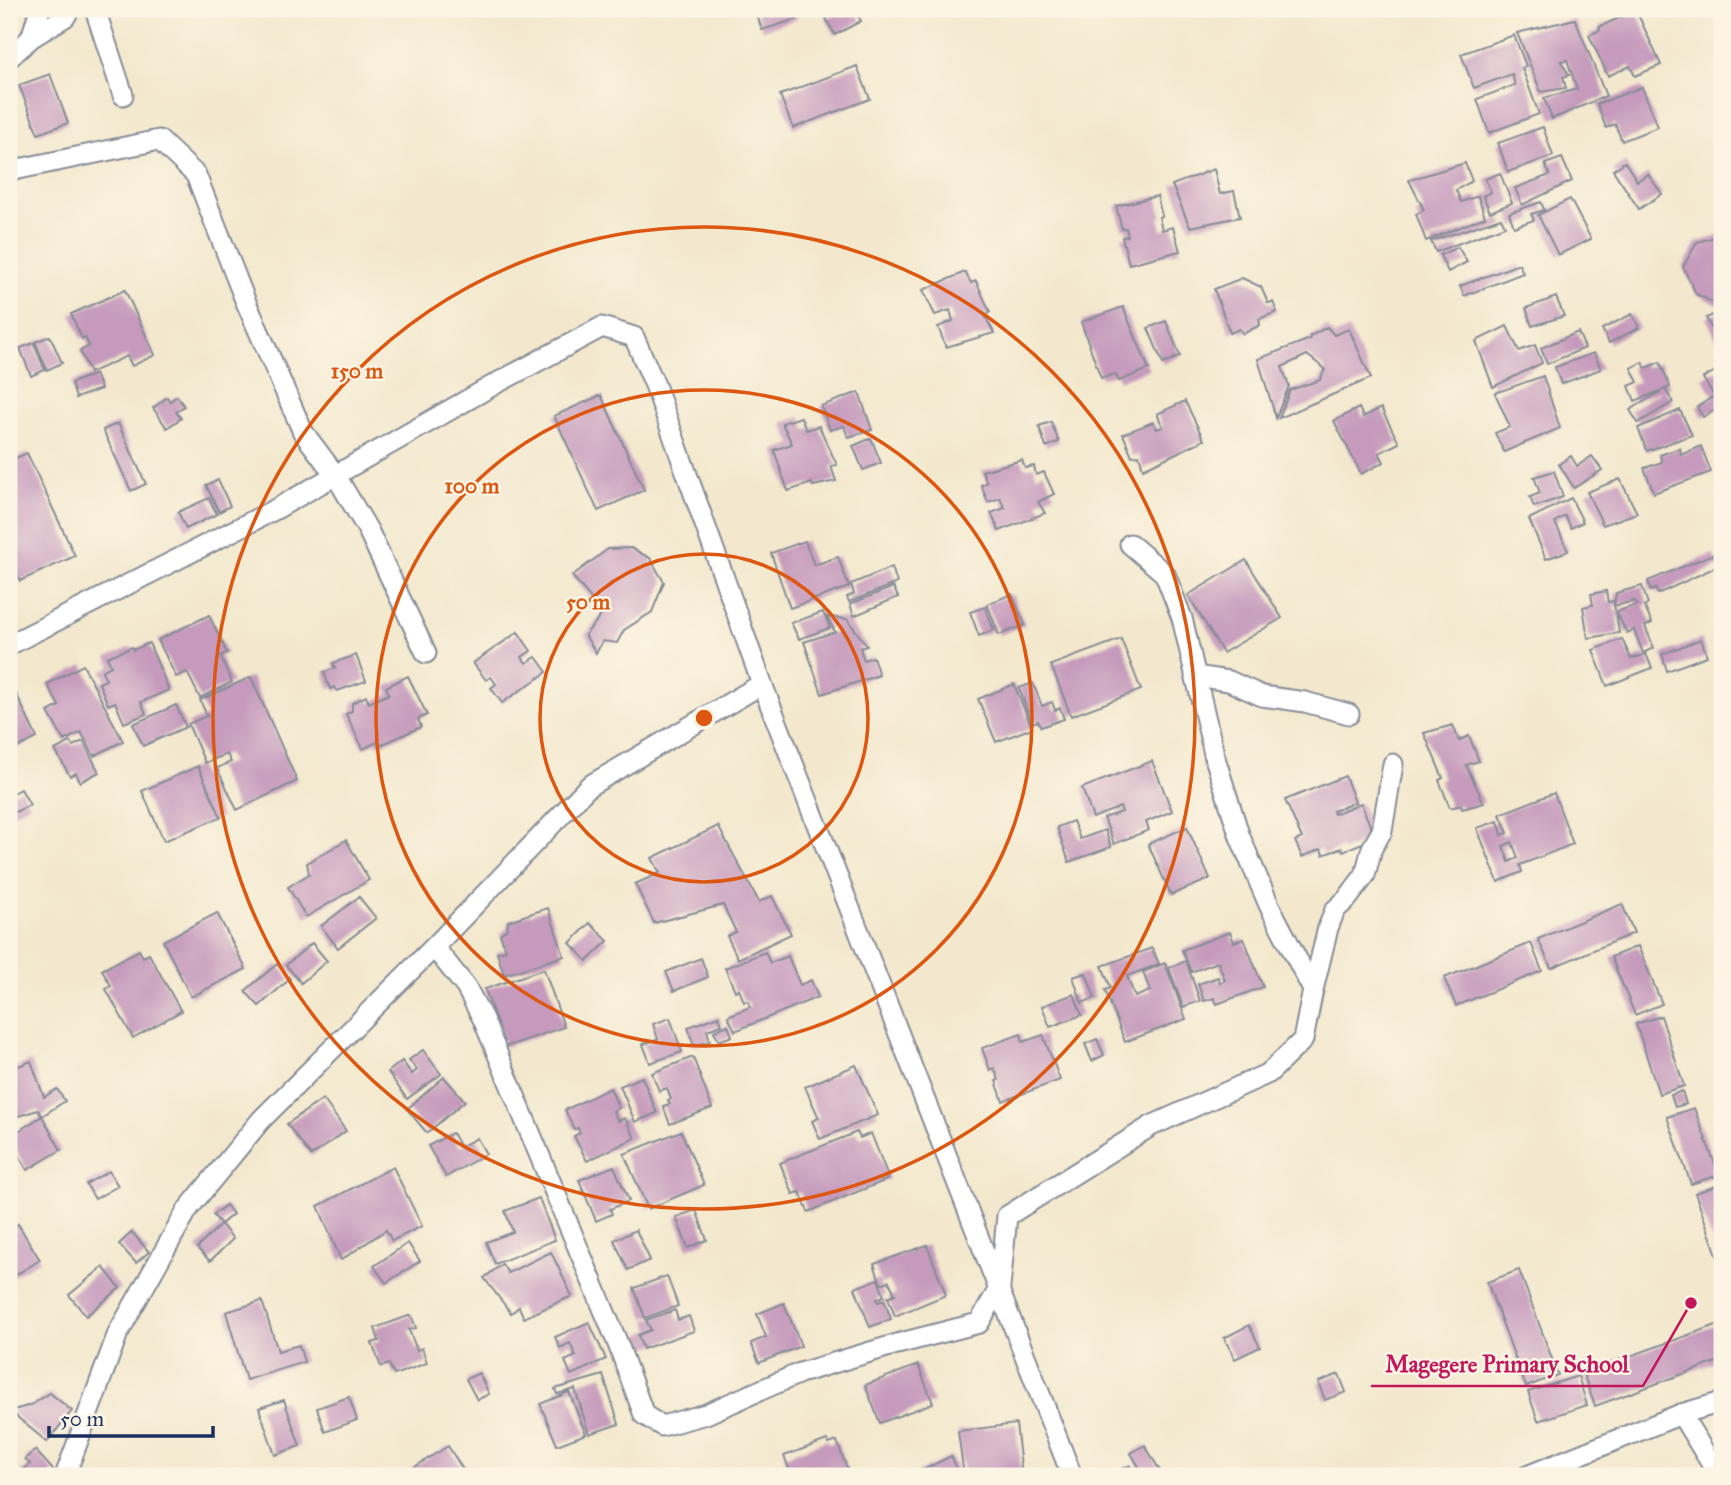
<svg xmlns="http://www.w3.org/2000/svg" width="1731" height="1485" font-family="'IM FELL Great Primer',serif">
<rect width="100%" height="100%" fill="#fcf5e5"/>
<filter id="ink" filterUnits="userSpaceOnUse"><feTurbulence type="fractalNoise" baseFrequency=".0143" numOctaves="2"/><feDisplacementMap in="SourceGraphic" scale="14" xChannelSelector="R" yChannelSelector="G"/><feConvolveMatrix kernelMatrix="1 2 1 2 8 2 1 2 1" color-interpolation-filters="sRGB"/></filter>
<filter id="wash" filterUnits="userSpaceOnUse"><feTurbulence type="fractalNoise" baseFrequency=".00686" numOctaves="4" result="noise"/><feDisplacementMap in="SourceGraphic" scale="28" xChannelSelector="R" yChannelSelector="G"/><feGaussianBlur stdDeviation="1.57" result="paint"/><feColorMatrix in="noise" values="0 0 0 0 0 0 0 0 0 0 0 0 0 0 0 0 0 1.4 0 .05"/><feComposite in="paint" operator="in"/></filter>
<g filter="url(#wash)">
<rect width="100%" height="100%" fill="#f3e8cd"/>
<g id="blocks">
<g fill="#c59abc" fill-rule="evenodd">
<polygon points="755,9 794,9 797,19 762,30"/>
<polygon points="844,9 855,9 861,21 835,35 826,19"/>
<polygon points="1636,10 1661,65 1635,76 1630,66 1608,76 1589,35 1600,30 1599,27"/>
<polygon points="1575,19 1606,96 1552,119 1544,98 1577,89 1567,60 1561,61 1569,75 1563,77 1566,88 1541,92 1517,33"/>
<polygon points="1514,35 1526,66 1522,68 1539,114 1489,133 1477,99 1515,85 1512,74 1474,88 1461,54"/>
<polygon points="857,66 870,99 793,128 780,95"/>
<polygon points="50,74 68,123 38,134 19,85"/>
<polygon points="1642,87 1658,127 1622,141 1615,124 1606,128 1597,104"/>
<polygon points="1543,127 1553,156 1508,172 1498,143"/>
<polygon points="1562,158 1572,181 1522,205 1515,188 1550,175 1545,164"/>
<polygon points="1625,162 1637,181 1648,174 1662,194 1639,209 1613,170"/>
<polygon points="1465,163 1472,181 1456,190 1461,202 1478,196 1485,217 1426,241 1416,214 1424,210 1409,180"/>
<polygon points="1214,169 1220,194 1234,191 1240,217 1190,227 1172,185"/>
<polygon points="1500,173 1512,203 1490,212 1483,196 1491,192 1485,179"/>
<polygon points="1157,196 1162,216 1159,217 1162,230 1173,227 1180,251 1129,264 1122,237 1128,236 1126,228 1122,229 1116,206"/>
<polygon points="1570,199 1591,239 1558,255 1538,215"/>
<polygon points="1541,202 1544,210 1531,214 1534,220 1514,227 1509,213"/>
<polygon points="1501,218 1505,226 1436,252 1431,241"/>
<polygon points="1722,235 1722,307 1696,294 1683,267 1697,242"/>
<polygon points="1458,247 1467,262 1448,272 1440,255"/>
<polygon points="1519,264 1523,273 1464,296 1460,286"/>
<polygon points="965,272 971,283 976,281 990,312 985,316 994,333 946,347 938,327 953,321 950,310 935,315 923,290"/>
<polygon points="1242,278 1261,287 1268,303 1273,302 1277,312 1259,319 1260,325 1243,334 1239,329 1230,333 1214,289"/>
<polygon points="125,290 155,355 132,366 127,356 90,373 80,351 89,346 85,337 82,339 71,314"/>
<polygon points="1556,297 1564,316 1532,326 1526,308"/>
<polygon points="1123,307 1149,369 1119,381 1115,374 1101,378 1081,322"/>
<polygon points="1722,311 1722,350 1706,318"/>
<polygon points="1632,314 1639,328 1609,343 1602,329"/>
<polygon points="1166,321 1180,356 1163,364 1148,328"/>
<polygon points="1507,326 1519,351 1535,345 1542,363 1493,387 1476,341"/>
<polygon points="1327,327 1334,335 1349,329 1371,378 1279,418 1290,390 1320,380 1325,369 1307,355 1282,367 1289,386 1276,418 1258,359 1310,339 1310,336"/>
<polygon points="1578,332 1585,348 1547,364 1541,348"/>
<polygon points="50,336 62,363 47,370 35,342"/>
<polygon points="34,343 45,370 31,376 20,348"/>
<polygon points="1594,353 1601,369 1561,384 1555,367"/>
<polygon points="1642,362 1646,368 1660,362 1670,387 1665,389 1673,402 1638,423 1630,410 1665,389 1635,401 1629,386 1638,382 1631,368"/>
<polygon points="1717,370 1722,379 1722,406 1703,417 1697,407 1714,396 1703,378"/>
<polygon points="95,374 101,389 76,398 71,383"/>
<polygon points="1543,376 1560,428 1504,452 1495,433 1510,427 1495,393"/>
<polygon points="859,392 872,430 848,437 844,426 830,430 821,406"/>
<polygon points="601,395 644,490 598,511 554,416"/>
<polygon points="177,396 184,406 176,412 181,418 167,428 153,408 167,397 170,401"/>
<polygon points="1185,401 1204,440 1143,469 1139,455 1132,456 1123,434 1153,422 1157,429 1163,427 1157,414"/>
<polygon points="1359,408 1363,417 1381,408 1399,443 1379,453 1384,462 1361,474 1334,421"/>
<polygon points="1680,410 1692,435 1647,451 1638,428"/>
<polygon points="801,417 806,430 819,426 837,465 831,466 836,481 813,486 812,483 788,491 774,450 792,444 782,423"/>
<polygon points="1051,422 1059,442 1046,447 1039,426"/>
<polygon points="118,423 146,484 131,491 103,430"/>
<polygon points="871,438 881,463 863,470 853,446"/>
<polygon points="1701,446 1711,472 1654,493 1644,468 1662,462 1660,455 1680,448 1681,455"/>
<polygon points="27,453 75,556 20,581 9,556 9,461"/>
<polygon points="1571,456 1577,466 1592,456 1602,470 1574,488 1559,464"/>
<polygon points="1022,460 1025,468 1034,466 1036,475 1044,472 1054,494 1038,502 1045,513 999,531 991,513 1005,508 1000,498 988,502 981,485 987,483 982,471"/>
<polygon points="1554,471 1563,497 1534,507 1530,497 1540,493 1534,477"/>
<polygon points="1620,479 1637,513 1603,525 1587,492"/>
<polygon points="218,480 230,506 219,512 206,485"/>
<polygon points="209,498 217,514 186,529 178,512"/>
<polygon points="1571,498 1583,522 1571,528 1565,516 1555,522 1568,551 1546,559 1529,519"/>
<polygon points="805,541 814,565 838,557 849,587 790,608 771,553"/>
<polygon points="631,548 650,558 664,582 652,612 624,630 617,643 603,641 596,653 585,635 603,613 572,576 608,549"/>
<polygon points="1713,554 1718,566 1658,594 1656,589 1651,591 1648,581"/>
<polygon points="1246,560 1282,618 1223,653 1188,595"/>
<polygon points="892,567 897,583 849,602 847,597 854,594 851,584"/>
<path d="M1642,586l6,18 -4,2 8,17 -7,3 9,22 -11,5 -9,-23 -7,3 -11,-21 3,21 -31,5 -5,-31 10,-2 -2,-11 15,-3 2,11 6,-1v5l2,-13zM1635,601l2,4 -21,7 -2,-6z"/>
<polygon points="893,587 898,597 854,616 850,604"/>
<polygon points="1012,594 1025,625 999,635 987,604"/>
<polygon points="985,607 994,630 979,636 970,612"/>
<polygon points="823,612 830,628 799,639 791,623"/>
<polygon points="209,615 227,653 220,656 232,682 200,698 187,672 176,677 158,640"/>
<polygon points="827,617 847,619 867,646 860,648 864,660 873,657 879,675 822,694 804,642 835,632"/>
<polygon points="518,632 531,651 522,657 526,663 536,657 547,672 502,703 491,688 496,684 491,677 486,680 473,663"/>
<polygon points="1121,639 1141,690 1071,716 1051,665"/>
<polygon points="1622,639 1631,659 1646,654 1652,668 1607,686 1593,650"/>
<polygon points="1701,639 1707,656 1667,671 1662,654"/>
<polygon points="149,643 169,690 141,702 146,714 124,723 115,702 108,705 99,683 106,680 102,671 111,666 107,657 132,647 133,650"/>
<polygon points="356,655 366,681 337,691 334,687 330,689 324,672 335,668 333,663"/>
<polygon points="83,665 123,741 94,756 81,732 64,741 48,712 59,706 47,684"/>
<polygon points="408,676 427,715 418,719 421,727 379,746 377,742 363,749 346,714 352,711 352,703 366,696 369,703 389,694 386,687"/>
<polygon points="251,677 297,781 237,810 217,768 231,762 227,754 205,763 188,724 207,716 200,700"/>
<polygon points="1033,683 1042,706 1052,702 1055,710 1060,708 1064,719 1041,727 1038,721 1032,723 1019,688"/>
<polygon points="1014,684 1032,728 996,742 978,699"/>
<polygon points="15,691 37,738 9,752 9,695"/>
<polygon points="176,705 186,727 143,746 133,724"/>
<polygon points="1453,725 1459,741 1469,736 1479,761 1466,765 1484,803 1462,809 1461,805 1450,808 1439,780 1443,778 1424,733"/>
<polygon points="83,741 99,772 80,782 76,773 70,776 55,750 70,742 73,746"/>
<polygon points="1152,761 1172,811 1146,822 1149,830 1114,844 1104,818 1122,812 1120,807 1093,818 1082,788"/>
<polygon points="198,766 221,817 164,841 142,791"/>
<polygon points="1345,776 1355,802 1333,811 1334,814 1361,803 1375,838 1343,851 1342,848 1323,855 1321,849 1302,857 1295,841 1302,838 1285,800"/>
<polygon points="9,786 13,793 21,789 30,805 9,815"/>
<path d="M1554,793l19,51 -53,21 2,7 -24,10 -21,-54 21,-7 4,14 6,-2 -8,-19zM1512,842l6,16 -9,4 -6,-16z"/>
<polygon points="1073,821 1080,839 1105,830 1111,847 1069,862 1057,827"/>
<polygon points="718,826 759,902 772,896 791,934 738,959 727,936 736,932 723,905 654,923 635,884 660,873 652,858"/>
<polygon points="1187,827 1210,879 1171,895 1148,844"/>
<polygon points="346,840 369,880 306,917 288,887 309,874 307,863"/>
<polygon points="359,897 376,918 338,948 321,926"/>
<polygon points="1622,904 1634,933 1551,968 1538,939"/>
<polygon points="548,908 564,956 504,975 497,952 506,950 500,934 507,929 508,921"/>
<polygon points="217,913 246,969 191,997 163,941"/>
<polygon points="590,923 608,941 587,961 570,943"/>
<polygon points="1230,932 1234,942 1244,939 1263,987 1217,1004 1214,998 1204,1001 1198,984 1218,977 1220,983 1225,980 1218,962 1191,972 1182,950"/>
<polygon points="312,943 327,961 301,983 286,965"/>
<polygon points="1531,943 1542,971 1456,1006 1444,978"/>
<polygon points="1638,946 1662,1004 1635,1015 1611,957"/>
<polygon points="1152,948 1159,964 1127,976 1135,997 1150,991 1143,972 1165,963 1186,1019 1125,1042 1105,990 1111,988 1102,966"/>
<polygon points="139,950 143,957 149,954 181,1011 133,1038 106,989 111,986 102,970"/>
<polygon points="765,952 770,963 788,956 800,985 811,980 818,997 735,1031 728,1016 750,1007 748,1001 744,1002 739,989 735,991 725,968"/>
<polygon points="701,958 708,977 674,991 666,972"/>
<polygon points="1186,961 1200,1001 1183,1007 1169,968"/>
<polygon points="277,964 290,979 259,1006 245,991"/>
<polygon points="544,969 564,1027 505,1047 485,989"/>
<polygon points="1086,973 1095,998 1082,1003 1073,977"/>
<polygon points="1074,994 1082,1015 1050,1027 1042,1006"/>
<polygon points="719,1016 722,1025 707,1030 710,1041 694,1046 688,1027"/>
<polygon points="1661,1016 1684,1086 1659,1094 1636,1024"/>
<polygon points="670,1018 682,1052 650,1063 643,1044 658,1039 653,1024"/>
<polygon points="728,1025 732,1036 719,1041 714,1031"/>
<polygon points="1021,1034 1023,1042 1043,1035 1060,1080 1003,1101 996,1081 999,1080 994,1068 990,1070 982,1048"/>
<polygon points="1097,1039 1104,1055 1092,1061 1085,1044"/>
<polygon points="423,1050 441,1074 407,1099 388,1072 402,1061 412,1074 417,1070 409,1060"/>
<polygon points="693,1057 712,1108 670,1124 663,1106 670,1104 668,1100 671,1099 667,1088 659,1091 652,1073"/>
<polygon points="31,1061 44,1097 57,1089 65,1101 42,1116 38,1110 12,1118 9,1110 9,1070"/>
<polygon points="856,1065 878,1115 820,1139 812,1121 819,1118 805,1087"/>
<polygon points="444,1077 465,1101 427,1133 407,1109"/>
<polygon points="642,1077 657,1113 635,1122 620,1086"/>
<polygon points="610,1088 619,1108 613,1111 618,1121 625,1118 635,1138 587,1161 574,1136 580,1133 578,1128 574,1129 565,1110"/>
<polygon points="1682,1091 1686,1104 1675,1107 1671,1095"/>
<polygon points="323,1099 346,1131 311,1156 287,1124"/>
<polygon points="1694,1108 1719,1175 1691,1184 1667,1117"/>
<polygon points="42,1116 61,1150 27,1170 9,1137"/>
<polygon points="681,1131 704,1185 648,1209 624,1154"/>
<polygon points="857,1132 860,1138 871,1133 889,1179 808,1212 800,1192 793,1194 780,1163"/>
<polygon points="452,1133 460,1147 477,1138 486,1154 446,1177 428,1146"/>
<polygon points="614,1166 629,1201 610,1209 612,1214 596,1221 579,1180"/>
<polygon points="393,1167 422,1226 392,1241 386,1230 341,1260 318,1206"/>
<polygon points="109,1171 118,1186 95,1199 86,1184"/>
<polygon points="1722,1184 1722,1269 1695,1193"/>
<polygon points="539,1198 555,1240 495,1264 486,1242 513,1232 505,1211"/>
<polygon points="226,1205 233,1214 221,1224 213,1215"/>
<polygon points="696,1210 707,1240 688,1248 676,1217"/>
<polygon points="18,1224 40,1260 9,1279 9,1230"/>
<polygon points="221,1224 233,1239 210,1261 197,1248"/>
<polygon points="636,1230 650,1260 628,1270 614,1240"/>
<polygon points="132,1232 149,1252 136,1263 119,1244"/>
<polygon points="408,1243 420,1261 386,1283 374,1266"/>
<polygon points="927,1245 946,1295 895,1316 888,1297 895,1294 889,1281 881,1284 874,1264"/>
<polygon points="551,1252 572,1296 524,1318 519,1307 511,1313 484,1278 502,1264 508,1273"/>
<polygon points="103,1267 120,1288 86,1316 69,1295"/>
<polygon points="1519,1270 1558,1375 1526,1387 1487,1282"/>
<polygon points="667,1276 678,1306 645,1318 634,1288"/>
<polygon points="878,1279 884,1296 877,1299 878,1302 884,1300 891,1319 870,1327 855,1288"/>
<polygon points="262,1301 278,1351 299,1345 304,1362 246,1380 226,1312"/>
<polygon points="784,1303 801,1346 759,1363 751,1343 766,1337 757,1314"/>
<polygon points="675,1310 678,1320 689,1316 694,1331 643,1349 638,1335 651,1330 646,1320"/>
<polygon points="411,1315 416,1328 409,1330 417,1350 422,1348 427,1363 394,1375 389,1364 381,1367 372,1343 379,1341 375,1328"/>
<polygon points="589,1322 606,1359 571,1375 565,1361 576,1356 570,1343 560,1348 555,1337"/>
<polygon points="1722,1323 1722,1360 1595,1406 1583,1373"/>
<polygon points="1249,1325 1260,1347 1235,1359 1224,1338"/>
<polygon points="918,1365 933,1403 880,1423 865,1385"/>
<polygon points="479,1373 489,1394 477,1400 466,1379"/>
<polygon points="1339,1374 1346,1392 1325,1400 1318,1382"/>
<polygon points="603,1375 619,1424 589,1434 575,1389 557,1394 555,1389"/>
<polygon points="1578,1376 1587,1405 1538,1421 1528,1392"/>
<polygon points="569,1392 586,1434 557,1445 540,1404"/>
<polygon points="50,1393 72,1411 47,1442 10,1411 31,1405"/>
<polygon points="349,1397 357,1420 325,1432 317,1408"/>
<polygon points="284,1400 300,1446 275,1455 259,1408"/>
<polygon points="1016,1424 1022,1476 964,1476 958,1431"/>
<polygon points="827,1440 829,1444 837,1441 848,1471 840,1476 792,1476 784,1456"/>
<polygon points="1145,1445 1163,1476 1144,1476 1131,1453"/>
<polygon points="448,1446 467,1476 411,1476 408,1471"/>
<polygon points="35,1450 54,1471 48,1476 17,1476 30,1464 25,1459"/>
<polygon points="951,1456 961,1476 911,1476"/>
<polygon points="1130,1465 1136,1476 1117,1476 1115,1473"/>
</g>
</g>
</g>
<g filter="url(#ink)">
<use href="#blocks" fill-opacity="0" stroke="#878c96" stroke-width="2"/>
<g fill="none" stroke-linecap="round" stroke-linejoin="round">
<g stroke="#878c96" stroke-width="23">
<g id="street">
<polyline points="95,9 123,95"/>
<polyline points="31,38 40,9"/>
<polyline points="9,58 31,38 65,17 70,9"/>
<polyline points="9,171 159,140 196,175 245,300 303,432 336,476 368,530 426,653"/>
<polyline points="9,645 276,509 497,383 602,327 634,337 655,385 762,684 1072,1476"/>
<polyline points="1195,676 1229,681 1262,696 1305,702 1349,714"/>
<polyline points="434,947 589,786 762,684"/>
<polyline points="1313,990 1328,928 1335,910 1347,899 1365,875 1372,848 1382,831 1393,764"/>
<polyline points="1681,1414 1719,1476"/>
<polyline points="65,1476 118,1333 188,1209 261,1120 434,947 466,987 483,1019 618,1344 644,1415 662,1426 706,1414 800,1373 897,1344 979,1323 1000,1287 1007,1216 1151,1126 1269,1073 1303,1040 1313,990 1269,905 1240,837 1215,758 1182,618 1165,574 1130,544"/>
<polyline points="1527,1476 1681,1414 1722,1402"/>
</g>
</g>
<use href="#street" stroke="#fff" stroke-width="19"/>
</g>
</g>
<g fill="none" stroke="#de5710" stroke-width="3.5">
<circle cx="704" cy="718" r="164"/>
<circle cx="704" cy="718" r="328"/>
<circle cx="704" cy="718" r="491"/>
</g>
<circle cx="704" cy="718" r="10" fill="#de5710" stroke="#fcf5e5" stroke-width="3.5"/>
<g font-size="21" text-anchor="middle" font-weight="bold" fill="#de5710" stroke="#fcf5e5" stroke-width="5" stroke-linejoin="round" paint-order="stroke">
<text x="357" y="378">150 m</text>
<text x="472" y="493">100 m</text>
<text x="588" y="609">50 m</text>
</g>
<path fill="none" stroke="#c2185b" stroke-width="2.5" d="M1691 1303L1643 1386H1371"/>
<circle fill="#c2185b" stroke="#fcf5e5" stroke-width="2.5" cx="1691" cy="1303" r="7"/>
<g font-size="23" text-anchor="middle" font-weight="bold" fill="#c2185b" stroke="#fcf5e5" stroke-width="5" stroke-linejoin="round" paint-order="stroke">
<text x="1507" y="1372">Magegere Primary School</text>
</g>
<rect width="1731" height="1485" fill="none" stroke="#fcf5e5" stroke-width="35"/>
<path d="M49 1426v10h164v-10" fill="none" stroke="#1b2f5e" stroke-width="3.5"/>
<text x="60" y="1426" font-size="21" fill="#1b2f5e" stroke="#fcf5e5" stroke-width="5" paint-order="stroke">50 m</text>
</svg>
